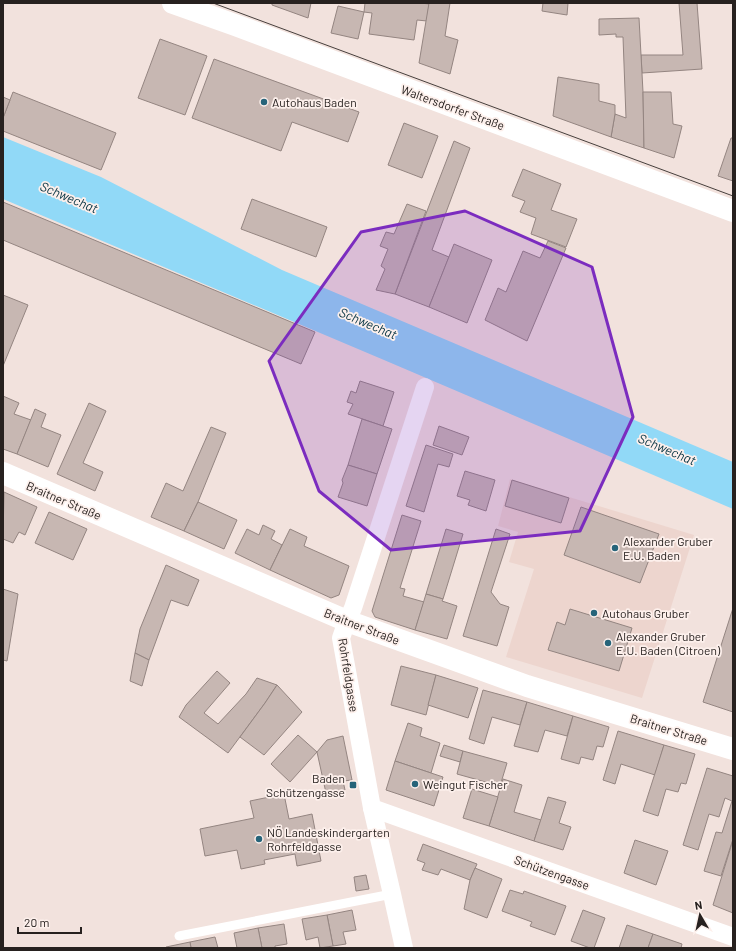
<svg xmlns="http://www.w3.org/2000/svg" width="736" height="951" font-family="Barlow,sans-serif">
<rect width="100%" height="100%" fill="#f2e2dd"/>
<polygon fill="#edd5ce" points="510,479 694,535 642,698 506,657 534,569 509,562 518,532 498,526"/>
<polygon fill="#91d9f7" points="3,137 101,177 282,270 733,462 733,509 384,360 3,199"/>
<g fill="#c7b7b2" stroke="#948581">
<polygon points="272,3 311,3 308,18 272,5"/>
<polygon points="365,3 421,3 429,4 427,21 417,20 414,40 369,34 372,13 364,12"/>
<polygon points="429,3 450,3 445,36 458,40 450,74 419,63"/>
<polygon points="543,3 568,3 567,15 542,11"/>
<polygon points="679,3 697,3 702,69 642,73 641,55 683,55"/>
<polygon points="338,6 364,12 358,39 331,33"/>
<polygon points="639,18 643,92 644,148 611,137 615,114 626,118 623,37 616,37 616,34 599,35 599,19"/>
<polygon points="160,39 207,56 185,115 138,98"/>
<polygon points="214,59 359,112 348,142 292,122 281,151 192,118"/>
<polygon points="558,77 599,84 599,101 615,105 615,114 611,137 553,116"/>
<polygon points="13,92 116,133 101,170 3,131 3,118"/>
<polygon points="643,92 671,92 673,124 682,126 674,158 644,148"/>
<polygon points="3,97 10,100 3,118"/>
<polygon points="404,123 438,136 422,178 388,165"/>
<polygon points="731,138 733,138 733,181 718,176"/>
<polygon points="454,141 470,148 432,250 449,257 429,307 395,294"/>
<polygon points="523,169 561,184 551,210 577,219 566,247 531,234 536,218 520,212 525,201 512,196"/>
<polygon points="252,199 327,227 316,257 241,229"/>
<polygon points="3,202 315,332 301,364 3,240"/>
<polygon points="407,204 426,211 395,294 376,290 385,269 381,266 388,249 380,246 386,232 394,234"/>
<polygon points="548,241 566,248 527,341 485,320 498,288 506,292 523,251 540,258"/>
<polygon points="454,244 492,260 467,323 429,307"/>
<polygon points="3,295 28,305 3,366"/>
<polygon points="360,381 394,392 383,426 348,414 353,404 347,402 351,391 356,393"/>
<polygon points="3,396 19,403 14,414 31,420 17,454 3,449"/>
<polygon points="89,403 106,411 83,463 103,472 95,491 57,474"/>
<polygon points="35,409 46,414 41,427 61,435 48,467 17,454"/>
<polygon points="362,419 392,429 377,474 348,465"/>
<polygon points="439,426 469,437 462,455 433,445"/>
<polygon points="211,427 226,433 198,502 184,531 151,517 166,483 183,491"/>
<polygon points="426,445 453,454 449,467 438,464 424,512 406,506"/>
<polygon points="348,465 377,474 367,506 338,497 343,483 342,480"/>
<polygon points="465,471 495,480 486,511 468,505 470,500 457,496"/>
<polygon points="512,480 569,498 561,523 505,506"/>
<polygon points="4,492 37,507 25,535 19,532 13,543 3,539"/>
<polygon points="198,502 237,520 224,549 184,531"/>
<polygon points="581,507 659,534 640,583 564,555"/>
<polygon points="49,512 87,529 73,560 35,543"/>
<polygon points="402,515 421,521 400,588 405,589 403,596 424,602 415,630 375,617 372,611"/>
<polygon points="263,525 275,531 271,539 282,545 270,570 235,553 247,529 259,535"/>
<polygon points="290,529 307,537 304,546 349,566 339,595 331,598 270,570"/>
<polygon points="446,529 463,534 443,599 426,594"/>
<polygon points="496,529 510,534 491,592 500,604 509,607 497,646 463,636"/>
<polygon points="166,565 199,580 188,606 171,600 149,660 135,653 140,629"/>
<polygon points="3,589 18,594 7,661 3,660"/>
<polygon points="426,594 443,599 442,601 457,606 447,639 415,630"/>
<polygon points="733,608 733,712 703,702"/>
<polygon points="570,609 632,628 619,671 548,650 557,622 565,625"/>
<polygon points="135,653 149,660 142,686 130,681"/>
<polygon points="401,666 436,675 426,715 391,705"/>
<polygon points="217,671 230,683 204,713 218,724 246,694 257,678 277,685 265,703 228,753 179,717 186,705"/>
<polygon points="436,675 478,688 468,718 428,705"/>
<polygon points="277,685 302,712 264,755 240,737 265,703"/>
<polygon points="483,690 527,702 520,725 492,717 484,744 469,739"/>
<polygon points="527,702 573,716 567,736 545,730 538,752 514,746"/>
<polygon points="573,716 609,727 603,747 597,746 593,760 581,757 579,764 561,759"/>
<polygon points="408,723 422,728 420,736 440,743 431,773 395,761"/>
<polygon points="618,731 664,745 655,775 621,764 615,784 603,780"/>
<polygon points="298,735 317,752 290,782 271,764"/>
<polygon points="343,736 352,780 343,781 345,790 326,793 317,752 327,740"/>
<polygon points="444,745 463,751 460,762 440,756"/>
<polygon points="664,745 695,754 686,784 681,783 678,792 666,789 658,816 643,811"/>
<polygon points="463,751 507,763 500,786 457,774"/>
<polygon points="395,761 443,777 434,806 386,790"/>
<polygon points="707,768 733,776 733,839 721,876 704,871 716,832 722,833 732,801 725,798 719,817 709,814 698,850 683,845"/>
<polygon points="503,779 522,785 514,812 541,820 534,841 489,826"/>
<polygon points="472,789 498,797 489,826 463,818"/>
<polygon points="284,794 289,819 312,814 321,861 297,866 295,854 264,860 265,864 241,869 237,850 205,856 200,829 254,818 250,801"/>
<polygon points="548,797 566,802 559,823 571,827 563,850 534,841"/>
<polygon points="635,840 668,851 656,885 624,873"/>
<polygon points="733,840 733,913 713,905"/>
<polygon points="423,844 477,864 470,880 441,869 438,875 422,870 425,863 417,860"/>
<polygon points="475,868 502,879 487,918 464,909 470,880"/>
<polygon points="366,875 369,889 356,891 354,877"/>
<polygon points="510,890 523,894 524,891 566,906 555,935 530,926 532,922 502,911"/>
<polygon points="352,910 356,930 343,932 346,944 333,946 327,915"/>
<polygon points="583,910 605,918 594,948 590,948 571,941"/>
<polygon points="327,915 333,946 320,948 318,937 306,940 302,919"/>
<polygon points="284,924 287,944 275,946 275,948 262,948 258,928"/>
<polygon points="627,925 653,934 648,948 619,948"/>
<polygon points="258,928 262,948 237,948 234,933"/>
<polygon points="653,934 682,944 681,948 648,948"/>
<polygon points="215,937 218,948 191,948 190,942"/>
<polygon points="190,942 191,948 166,948 166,947"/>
</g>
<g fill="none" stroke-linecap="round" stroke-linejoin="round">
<polyline stroke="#fff" stroke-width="9" points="179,936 392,894"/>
<g stroke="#fff" stroke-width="18">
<polyline points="372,808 733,937"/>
<polyline points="404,948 392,894 372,808 341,638 347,621 353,608 425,387"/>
</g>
<polyline stroke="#fff" stroke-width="22" points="173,3 235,25 733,211"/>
<polyline stroke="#fff" stroke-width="22" points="3,473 347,621 527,686 733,749"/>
<polyline stroke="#47403d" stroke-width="1" points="213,3 733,196"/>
</g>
<path fill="#7b2cbf" fill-opacity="0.2" stroke="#7b2cbf" stroke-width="3" stroke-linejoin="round" d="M465,211l127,56 41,150 -53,114 -189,19 -72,-59 -50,-130 92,-129z"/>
<g fill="#26647a" stroke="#fdf0ec" stroke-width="1.5">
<circle cx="264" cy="102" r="4"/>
<circle cx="615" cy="548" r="4"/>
<circle cx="594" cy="613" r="4"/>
<circle cx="608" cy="643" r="4"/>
<circle cx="415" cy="784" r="4"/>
<rect x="349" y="781" width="8" height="8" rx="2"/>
<circle cx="259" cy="839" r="4"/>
</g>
<g text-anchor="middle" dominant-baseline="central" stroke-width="3.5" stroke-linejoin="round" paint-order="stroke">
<g font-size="12" fill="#27211f" stroke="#fdf0ec" text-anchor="start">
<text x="272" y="102">Autohaus Baden</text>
<text x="623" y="541">Alexander Gruber<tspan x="623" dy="14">E.U. Baden</tspan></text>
<text x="602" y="613">Autohaus Gruber</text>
<text x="616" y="636">Alexander Gruber<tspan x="616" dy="14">E.U. Baden (Citroen)</tspan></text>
<text x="345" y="778" text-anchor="end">Baden<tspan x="345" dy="14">Schützengasse</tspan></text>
<text x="423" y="784">Weingut Fischer</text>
<text x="267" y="832">NÖ Landeskindergarten<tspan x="267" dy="14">Rohrfeldgasse</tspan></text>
</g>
<g font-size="12" fill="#27211f" stroke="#fdf0ec">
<text transform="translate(453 107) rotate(20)">Waltersdorfer Straße</text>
<text transform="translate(64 500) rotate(23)">Braitner Straße</text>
<text transform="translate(362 626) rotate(21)">Braitner Straße</text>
<text transform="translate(349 675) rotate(81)">Rohrfeldgasse</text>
<text transform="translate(669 729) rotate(17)">Braitner Straße</text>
<text transform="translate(552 872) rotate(20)">Schützengasse</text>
</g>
<g font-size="13" font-style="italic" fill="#043241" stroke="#fdf0ec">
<text transform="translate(69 197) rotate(23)">Schwechat</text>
<text transform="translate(368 323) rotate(23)">Schwechat</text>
<text transform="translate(667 449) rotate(23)">Schwechat</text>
</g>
</g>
<rect width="736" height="951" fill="none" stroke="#27211f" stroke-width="8"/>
<g transform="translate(700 915) rotate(351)" stroke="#fdf0ec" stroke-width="3" paint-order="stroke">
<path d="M0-3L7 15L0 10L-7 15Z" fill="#27211f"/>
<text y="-6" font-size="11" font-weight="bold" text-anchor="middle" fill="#27211f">N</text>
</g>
<path d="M18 927v6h63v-6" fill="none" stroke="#27211f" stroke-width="2"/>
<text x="24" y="927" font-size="12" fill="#27211f" stroke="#fdf0ec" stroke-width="3" paint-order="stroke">20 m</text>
</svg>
